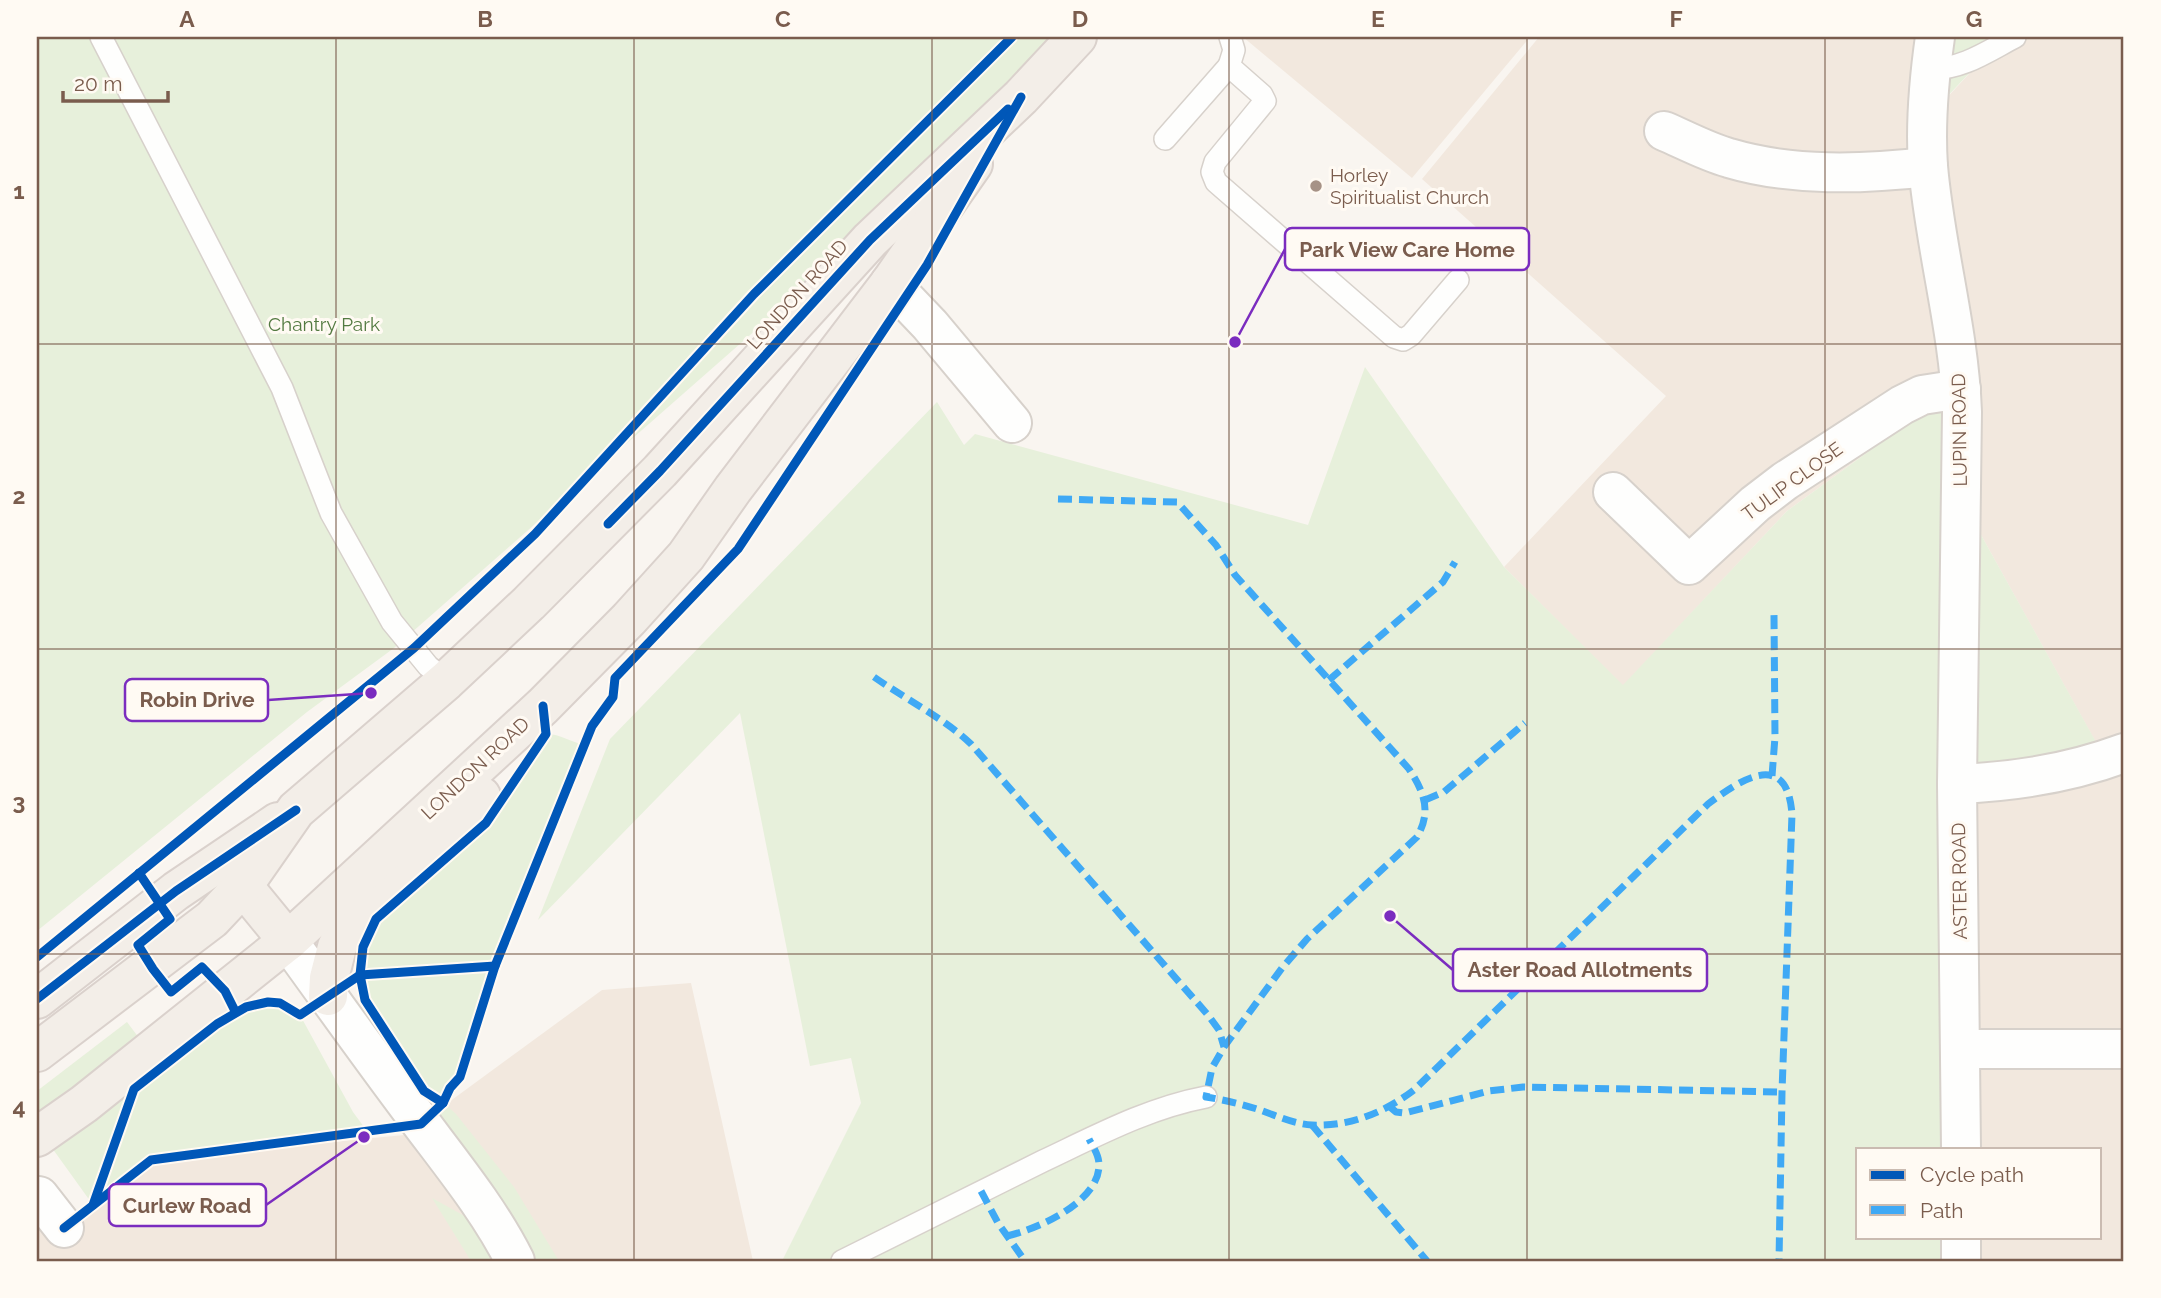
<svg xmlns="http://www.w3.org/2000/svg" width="2161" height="1298" font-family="Raleway,sans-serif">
<rect width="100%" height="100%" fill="#f9f5f0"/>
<g fill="#f2e8de">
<polygon points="1243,37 1530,37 1412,178"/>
<polygon points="1539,37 1935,37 1943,102 1991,50 2015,37 2124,37 2124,1261 1961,1261 1961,1237 2100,1237 2100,1149 1961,1149 1957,784 2105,759 1960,497 1935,403 1787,511 1623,686 1504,567 1666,396 1422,179"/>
<polygon points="691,983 753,1261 37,1261 37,1197 64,1227 151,1160 404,1135 602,990"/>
</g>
<g fill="#e7f0db">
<polygon points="37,37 1077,37 1021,97 394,648 307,712 37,931"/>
<polygon points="1935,37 2015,37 1991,50 1943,101"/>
<polygon points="1365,367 1504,567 1623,685 1787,511 1935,403 1961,402 1960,497 2106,760 1958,784 1961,1149 1858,1149 1858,1237 1961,1237 1961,1261 782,1261 861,1103 851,1058 810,1066 740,713 538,920 610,739 937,402 964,445 975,434 1308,525"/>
<path d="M546,734c15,0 24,8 39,11l-90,221 -35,111 -10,11 -7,14 13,12 58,73 45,74h-88l-39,-63 67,37 -78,-111 22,-22 -19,-11 -59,-91 -4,-12 -1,-26 7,-26 9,-17 110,-96z"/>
<polygon points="268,1002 280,1003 300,1015 353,1112 367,1131 151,1160 93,1205 42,1134 114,1103 235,1011"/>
<polygon points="127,1022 145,1046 37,1131 37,1091"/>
</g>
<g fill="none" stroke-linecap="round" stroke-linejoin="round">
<g stroke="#d7d1cb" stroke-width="24">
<g id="service">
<polyline points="101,37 282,388 331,513 392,622 428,666 446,681"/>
<polyline points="1230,37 1234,50 1229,66 1262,95 1265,101 1215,162 1212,172 1216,182 1394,337 1403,340 1411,335 1458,280"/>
<path d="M1931,69c32,0 57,-18 84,-32"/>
<polyline points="1165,139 1229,66"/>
<path d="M842,1261c67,-33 134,-67 201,-100 53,-25 105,-53 163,-64"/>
</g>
</g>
<g stroke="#d7d1cb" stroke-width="42">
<g id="minor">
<path d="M1935,37c-6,42 -10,86 -7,129 7,82 31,163 34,246l-5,372 4,365"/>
<path d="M1664,131c21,9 43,21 65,27 64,19 134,16 199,9"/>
<polyline points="890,283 930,325 1012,423"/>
<polyline points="1613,492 1689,565 1755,504 1785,481 1902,405 1922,395 1961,389"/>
<path d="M1957,784c58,-2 113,-11 167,-31"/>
<polyline points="1961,1049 2124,1049"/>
<polyline points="39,1196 64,1228"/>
<polyline points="1961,1261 1961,1237"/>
</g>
</g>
<g stroke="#d7d1cb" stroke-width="42">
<path id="tertiary" d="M288,941c42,58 84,117 127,174 35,47 74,94 100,146"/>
</g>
<g stroke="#dad1cc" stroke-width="42">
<g id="primary">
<polyline points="243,886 288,941"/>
<polyline points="328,996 329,978 337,947 352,916 408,870 481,796"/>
<polyline points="37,999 176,891 278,822"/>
<polyline points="37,1052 212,919 243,886 296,810 446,681 529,603 660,471 870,240 1021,97 1077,37"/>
<polyline points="37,1137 84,1104 288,941 543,706 629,619 686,556 733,489 890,283 973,164"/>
</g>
</g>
<use href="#service" stroke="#fefefd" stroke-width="21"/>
<use href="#minor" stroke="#fefefd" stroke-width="38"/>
<use href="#tertiary" stroke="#fefefd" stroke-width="38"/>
<use href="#primary" stroke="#f3eee8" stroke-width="38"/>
<g stroke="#3fa9f5" stroke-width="7" stroke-dasharray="14 7" stroke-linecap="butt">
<path d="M1058,499l119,3 39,43 19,30 174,194c15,23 23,42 8,68l-110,102 -25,29 -58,79 -12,21 -6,29c18,3 36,7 54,13 17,6 34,14 52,15 38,2 73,-13 102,-35l294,-286c33,-25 79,-55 84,10l-10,278 -3,169"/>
<path d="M874,677c30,21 71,42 97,67l237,271 11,15 5,17"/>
<polyline points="1329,680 1443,582 1455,562"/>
<polyline points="1772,776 1775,737 1774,615"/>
<polyline points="1425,800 1444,792 1525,723"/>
<polyline points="1390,1107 1396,1112 1405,1113 1489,1091 1523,1087 1782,1092"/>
<polyline points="1312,1125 1427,1261"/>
<polyline points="981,1191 998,1223 1025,1261"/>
<path d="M1007,1236c31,-7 92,-34 92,-71 0,-10 -6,-18 -10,-26"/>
</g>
<g stroke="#fffaf3" stroke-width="13">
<g id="cycleway">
<polyline points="608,524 660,471 870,240 1008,109"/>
<polyline points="139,873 170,919 138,945 153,969 171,992 202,967 225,991 235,1011"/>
<polyline points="37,957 414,648 535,534 754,294 1012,37"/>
<polyline points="37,999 176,891 296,810"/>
<polyline points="443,1103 424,1091 365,1000 360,975 363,947 376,919 486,823 546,734 543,706"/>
<polyline points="93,1205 134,1089 217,1024 246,1007 268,1002 280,1003 300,1015 360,975 495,966"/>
<polyline points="64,1228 151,1160 421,1124 443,1103 450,1088 460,1077 495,966 592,726 613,697 615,678 738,549 927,265 1021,97"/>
</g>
</g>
<use href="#cycleway" stroke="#0057b8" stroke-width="9"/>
</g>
<path fill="none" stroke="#7a5c4d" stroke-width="2" stroke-opacity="0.55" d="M336,37v1224M634,37v1224M932,37v1224M1229,37v1224M1527,37v1224M1825,37v1224M37,344h2087M37,649h2087M37,954h2087"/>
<circle fill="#a69286" stroke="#fffaf3" stroke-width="2.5" cx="1316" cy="186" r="7"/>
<g text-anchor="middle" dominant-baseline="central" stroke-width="6" stroke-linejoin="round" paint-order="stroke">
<g font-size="19" fill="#7a5c4d" stroke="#fffaf3" text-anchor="start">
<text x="1330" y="175">Horley<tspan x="1330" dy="22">Spiritualist Church</tspan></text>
</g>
<g font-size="19" fill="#7a5c4d" stroke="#fffaf3">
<text transform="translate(797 294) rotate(-48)">LONDON ROAD</text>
<text transform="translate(1959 430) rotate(-91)">LUPIN ROAD</text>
<text transform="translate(1792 481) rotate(-36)">TULIP CLOSE</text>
<text transform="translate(475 768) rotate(-43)">LONDON ROAD</text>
<text transform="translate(1959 881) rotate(-91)">ASTER ROAD</text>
</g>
<g font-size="19" fill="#537a41" stroke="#fffaf3">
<text x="324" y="324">Chantry Park</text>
</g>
</g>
<path fill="none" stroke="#7b2cbf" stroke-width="2.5" d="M1235 342L1285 249M371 693L268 700M1390 916L1453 970M364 1137L266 1205"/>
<g fill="#7b2cbf" stroke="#fffaf3" stroke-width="2.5">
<circle cx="1235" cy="342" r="7"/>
<circle cx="371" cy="693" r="7"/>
<circle cx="1390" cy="916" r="7"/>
<circle cx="364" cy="1137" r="7"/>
</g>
<g fill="#fffaf3" stroke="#7b2cbf" stroke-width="2.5">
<rect x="1285" y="228" width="244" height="42" rx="7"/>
<rect x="125" y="679" width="143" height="42" rx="7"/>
<rect x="1453" y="949" width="254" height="42" rx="7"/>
<rect x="109" y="1184" width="157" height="42" rx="7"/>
</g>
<g font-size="21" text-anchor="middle" font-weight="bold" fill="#7a5c4d">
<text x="1407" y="257">Park View Care Home</text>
<text x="197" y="707">Robin Drive</text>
<text x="1580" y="977">Aster Road Allotments</text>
<text x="187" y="1213">Curlew Road</text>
</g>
<rect width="2161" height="1298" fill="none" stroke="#fffaf3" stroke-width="77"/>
<rect x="1856" y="1148" width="245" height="91" fill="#fffaf3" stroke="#cabbb1" stroke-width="2"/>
<rect x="1870" y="1170" width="35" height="10" fill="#0057b8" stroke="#cabbb1" stroke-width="2"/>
<text x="1920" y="1182" font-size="21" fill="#7a5c4d">Cycle path</text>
<rect x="1870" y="1205" width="35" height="10" fill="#3fa9f5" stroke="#cabbb1" stroke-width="2"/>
<text x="1920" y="1218" font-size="21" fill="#7a5c4d">Path</text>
<path d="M63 91v10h105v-10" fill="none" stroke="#7a5c4d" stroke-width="3.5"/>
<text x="74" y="91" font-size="21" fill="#7a5c4d" stroke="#fffaf3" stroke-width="5" paint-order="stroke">20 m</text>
<rect x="38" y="38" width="2084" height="1222" fill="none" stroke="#7a5c4d" stroke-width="2.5"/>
<g font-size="23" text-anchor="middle" font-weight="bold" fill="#7a5c4d">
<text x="187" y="27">A</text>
<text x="485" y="27">B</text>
<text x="783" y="27">C</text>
<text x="1080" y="27">D</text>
<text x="1378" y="27">E</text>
<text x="1676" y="27">F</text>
<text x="1974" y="27">G</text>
<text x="19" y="199">1</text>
<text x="19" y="504">2</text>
<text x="19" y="810">3</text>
<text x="19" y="1115">4</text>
</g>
</svg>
